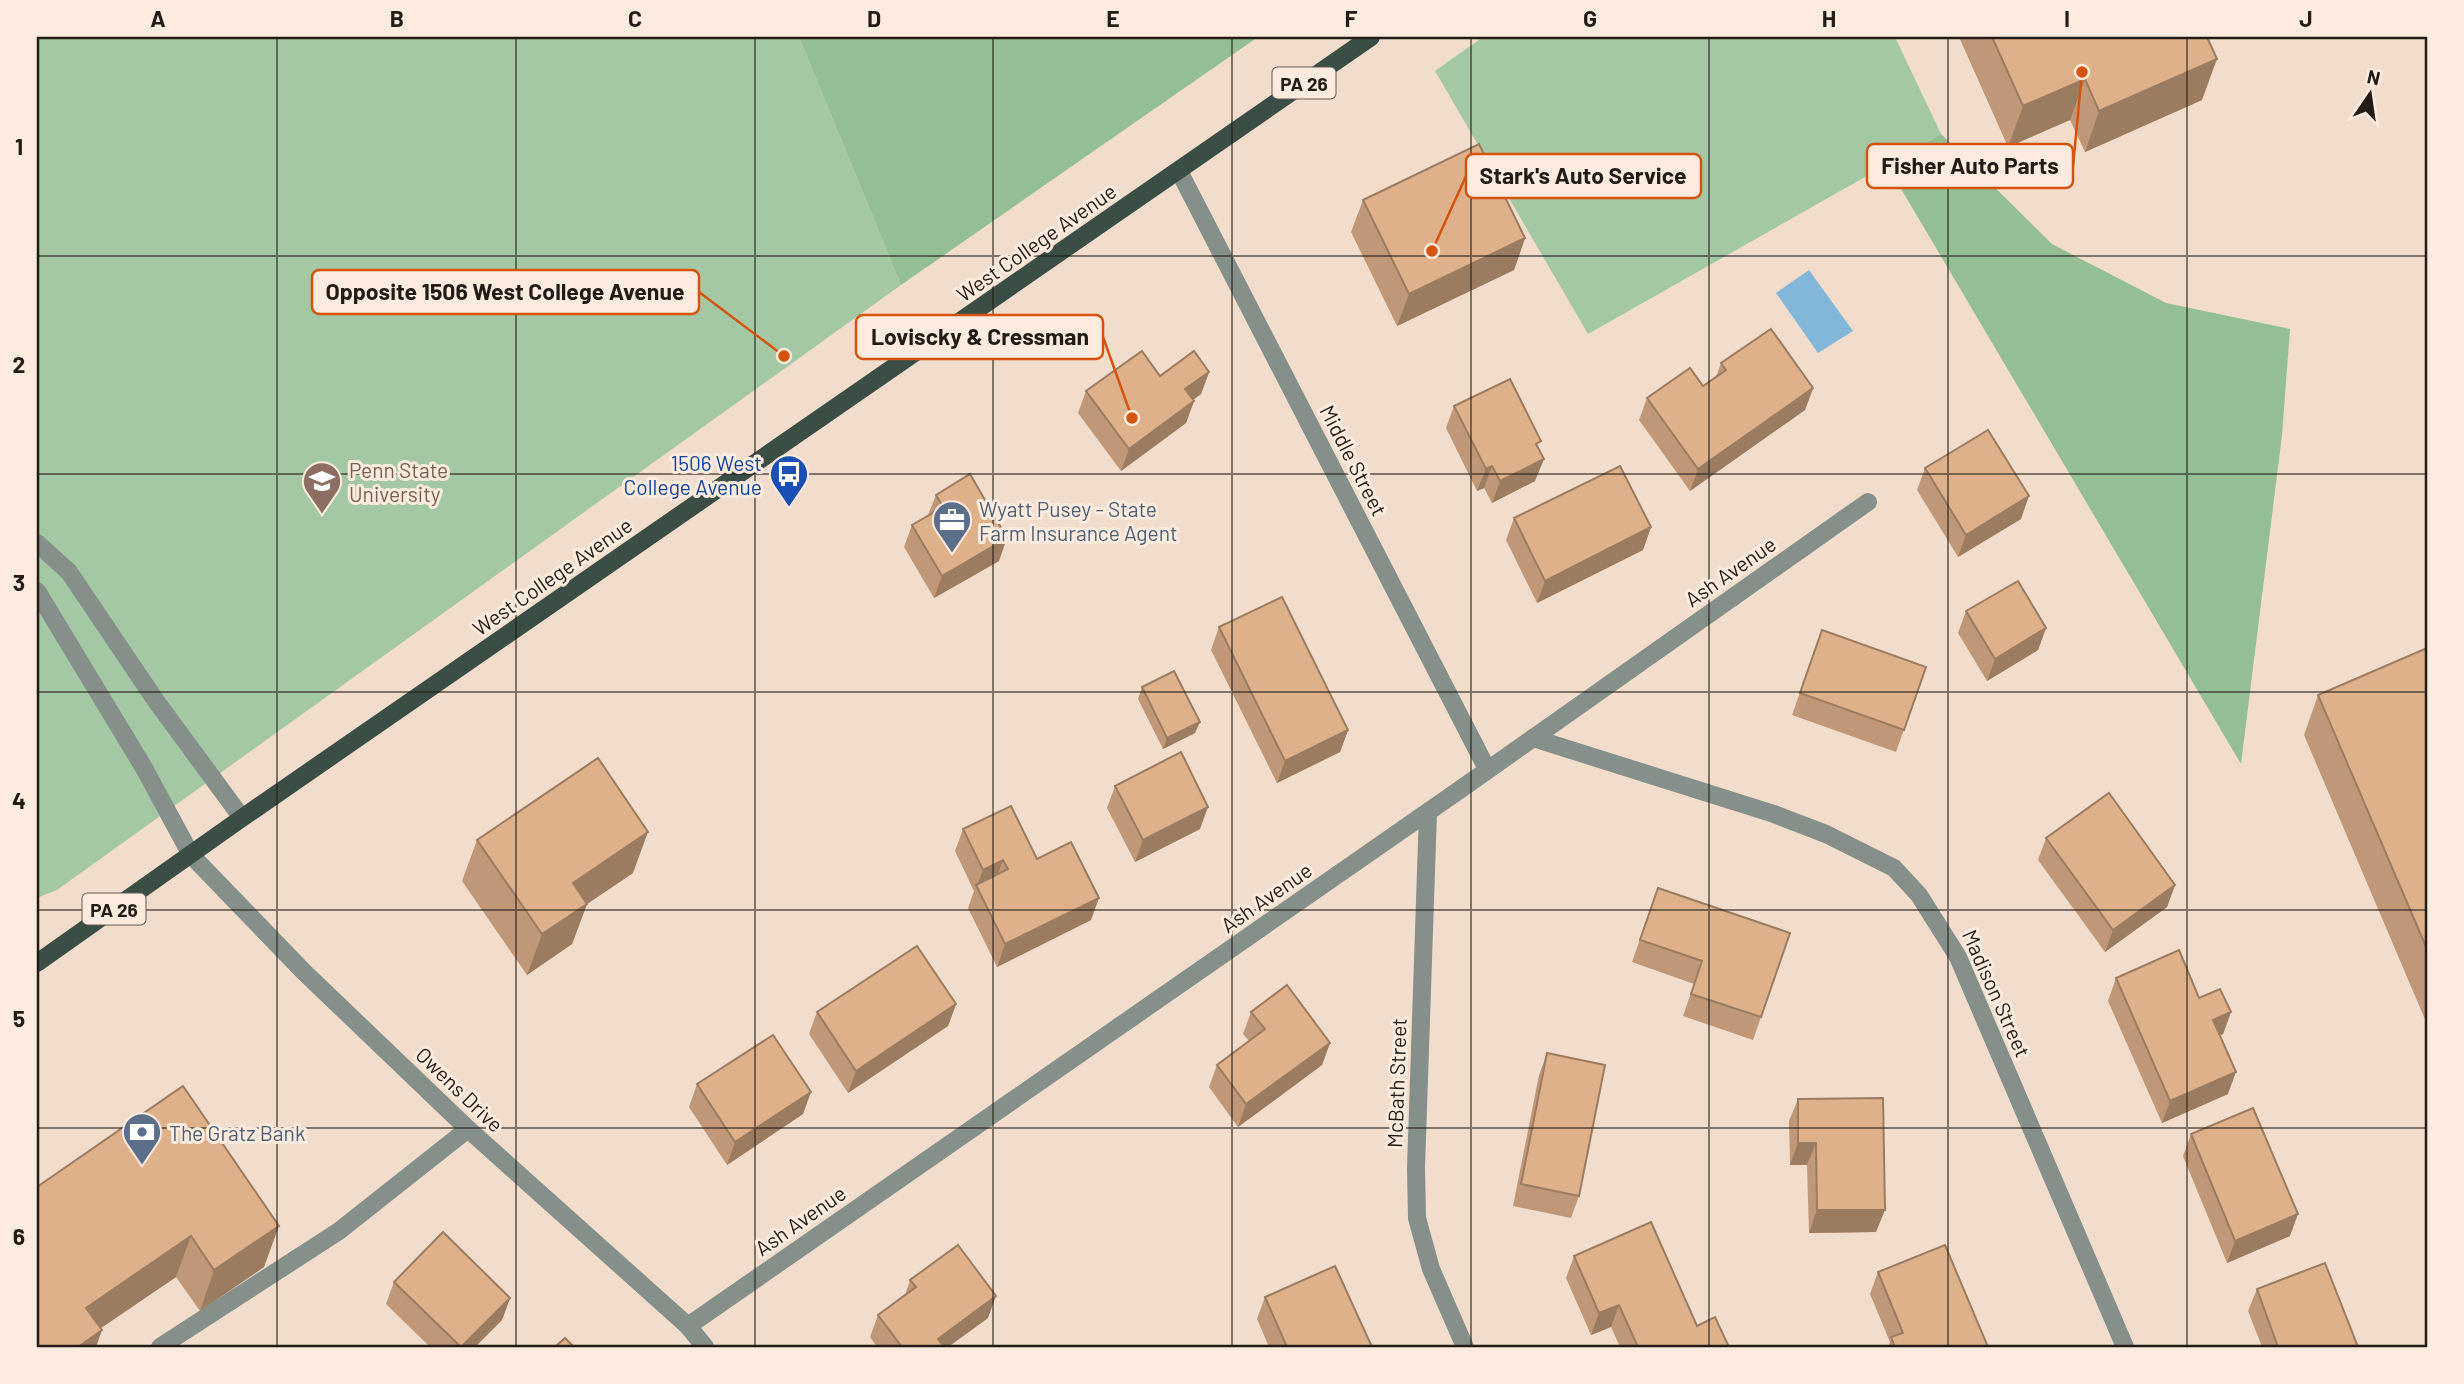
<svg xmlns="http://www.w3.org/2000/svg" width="2464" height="1384" font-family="Barlow,sans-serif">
<rect width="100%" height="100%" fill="#f2ddcc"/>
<g fill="#a5c8a4">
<polygon points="37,37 799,37 901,285 57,890 37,898"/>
<polygon points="1483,37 1895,37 1941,134 1588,334 1435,71"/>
</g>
<g fill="#94be94">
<polygon points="799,37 1258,37 901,285"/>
<polygon points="1941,134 2052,244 2166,303 2290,329 2282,435 2241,764 1887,165"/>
</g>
<polygon fill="#82b7d9" points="1809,270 1853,331 1818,353 1776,293"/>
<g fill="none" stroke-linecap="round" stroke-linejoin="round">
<g stroke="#85908b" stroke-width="18">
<polyline points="37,543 69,572 156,701 242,818"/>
<polyline points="37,591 144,768 191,855"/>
<polyline points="160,1347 339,1231 468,1129"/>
</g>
<g stroke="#85908b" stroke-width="18">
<polyline points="1179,171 1487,769"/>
<polyline points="1533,738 1774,814 1826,834 1894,868 1919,895 1958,957 2125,1347"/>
<polyline points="1428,812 1416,1168 1417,1218 1431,1269 1465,1347"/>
<polyline points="191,855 303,971 468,1129 688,1326 705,1347"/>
<polyline points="688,1326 1458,791 1868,502"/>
</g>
<polyline stroke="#3a4e46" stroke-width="18" points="37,963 242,818 1371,37"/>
</g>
<g fill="#c09878">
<polygon points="1959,37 2207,37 2202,100 2085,152 2070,120 2008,147"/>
<polygon points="1363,200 1525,238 1514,270 1397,326 1351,232"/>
<polygon points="1721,363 1813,388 1805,410 1690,491 1639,420 1647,398 1703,386 1716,377"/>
<polygon points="1209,372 1201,394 1193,400 1194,401 1186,423 1121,471 1078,413 1086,391 1160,376"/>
<polygon points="1454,406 1538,449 1535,481 1492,503 1484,488 1477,491 1446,428"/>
<polygon points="1925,468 2021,519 1958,557 1917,490"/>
<polygon points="936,495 999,561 934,598 904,547 912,525 928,515"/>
<polygon points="1514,518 1651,527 1643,550 1537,603 1506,540"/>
<polygon points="1966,611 2046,628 2038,650 1987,681 1958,633"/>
<polygon points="1219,627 1348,730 1340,752 1277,783 1211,650"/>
<polygon points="1822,630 1926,667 1896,752 1792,715"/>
<polygon points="2427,648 2427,1024 2304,735 2318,695"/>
<polygon points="1142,687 1195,733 1163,749 1138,699"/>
<polygon points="1115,786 1200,829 1135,862 1107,808"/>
<polygon points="963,829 1037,859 1091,920 997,967 968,908 974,891 955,851"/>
<polygon points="2046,838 2175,885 2167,907 2105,952 2038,860"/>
<polygon points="477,840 633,873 587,904 572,944 527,975 462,881"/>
<polygon points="1658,888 1761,1017 1753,1040 1683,1016 1694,984 1632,962"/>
<polygon points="2116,978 2199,998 2231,1012 2223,1034 2220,1036 2228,1094 2162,1123 2108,1001"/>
<polygon points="956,1004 948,1026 848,1093 809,1034 817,1012"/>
<polygon points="1251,1012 1330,1043 1322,1065 1238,1127 1209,1087 1217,1065 1249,1041 1243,1034"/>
<polygon points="1547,1053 1579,1196 1571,1218 1513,1206 1539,1075"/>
<polygon points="697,1084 803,1114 727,1165 689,1107"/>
<polygon points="183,1086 264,1267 200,1311 176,1277 101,1328 37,1347"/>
<polygon points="1798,1099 1876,1232 1809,1233 1807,1165 1790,1165 1789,1121"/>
<polygon points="2191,1134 2290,1236 2227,1263 2183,1156"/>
<polygon points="1574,1256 1697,1326 1729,1347 1620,1347 1611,1327 1591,1335 1566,1278"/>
<polygon points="1878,1272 1988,1347 1888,1347 1890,1342 1870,1294"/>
<polygon points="910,1280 988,1318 948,1347 877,1347 870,1337 878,1315 905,1295"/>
<polygon points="394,1282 510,1298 502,1320 475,1347 430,1347 386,1304"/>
<polygon points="2257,1289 2358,1347 2262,1347 2248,1311"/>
<polygon points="1265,1297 1372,1347 1269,1347 1257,1319"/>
</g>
<g fill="#9c7c61">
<polygon points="2217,59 2202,100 2085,152 2099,111"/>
<polygon points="2085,79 2070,120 2008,147 2023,106"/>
<polygon points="1525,238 1514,270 1397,326 1409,294"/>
<polygon points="1209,372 1201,394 1177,412 1185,389"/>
<polygon points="1813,388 1805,410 1690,491 1698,469"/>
<polygon points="1194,401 1186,423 1121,471 1129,449"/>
<polygon points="1544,459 1535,481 1492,503 1500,481"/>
<polygon points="1492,466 1484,488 1477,491 1486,469"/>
<polygon points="2029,496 2021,519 1958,557 1966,535"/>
<polygon points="1651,527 1643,550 1537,603 1545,581"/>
<polygon points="1007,538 999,561 934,598 942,576"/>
<polygon points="2046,628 2038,650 1987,681 1995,659"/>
<polygon points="1200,722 1195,733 1163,749 1167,738"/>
<polygon points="1348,730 1340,752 1277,783 1285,761"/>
<polygon points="1208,807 1200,829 1135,862 1143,840"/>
<polygon points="648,832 633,873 587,904 572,944 527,975 542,934 573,883"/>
<polygon points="1003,860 995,882 977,886 983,870"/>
<polygon points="2175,885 2167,907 2105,952 2113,930"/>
<polygon points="1099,898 1091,920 997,967 1005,944"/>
<polygon points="956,1004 948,1026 848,1093 856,1071"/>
<polygon points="2231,1012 2223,1034 2205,1042 2213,1020"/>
<polygon points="1330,1043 1322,1065 1238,1127 1246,1104"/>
<polygon points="2236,1072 2228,1094 2162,1123 2170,1101"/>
<polygon points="811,1092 803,1114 727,1165 735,1142"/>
<polygon points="1798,1143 1816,1143 1807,1165 1790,1165"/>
<polygon points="1817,1210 1885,1210 1876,1232 1809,1233"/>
<polygon points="2298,1214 2290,1236 2227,1263 2235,1241"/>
<polygon points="279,1226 264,1267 200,1311 214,1270"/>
<polygon points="191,1236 176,1277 73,1347 86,1308"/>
<polygon points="996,1296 988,1318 948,1347 935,1347 938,1339"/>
<polygon points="510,1298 502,1320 475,1347 461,1347"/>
<polygon points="1619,1305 1611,1327 1591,1335 1599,1313"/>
<polygon points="102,1330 96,1347 78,1347"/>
</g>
<g fill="#dfb18b" stroke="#9c7c61" stroke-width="2">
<polygon points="1992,37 2207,37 2217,59 2099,111 2085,79 2023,106"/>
<polygon points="1479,144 1525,238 1409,294 1363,200"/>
<polygon points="1771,329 1813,388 1698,469 1647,398 1690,368 1703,386 1726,370 1721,363"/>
<polygon points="1142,351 1160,376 1194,351 1209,372 1185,389 1194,401 1129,449 1086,391"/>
<polygon points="1510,379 1541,441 1536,444 1544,459 1500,481 1492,466 1486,469 1454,406"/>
<polygon points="1988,430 2029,496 1966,535 1925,468"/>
<polygon points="1620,466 1651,527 1545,581 1514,518"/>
<polygon points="970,474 1007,538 942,576 912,525 943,507 936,495"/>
<polygon points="2018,581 2046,628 1995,659 1966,611"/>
<polygon points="1282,597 1348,730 1285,761 1219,627"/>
<polygon points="1822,630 1926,667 1904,730 1800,693"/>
<polygon points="2427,648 2427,949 2318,695"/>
<polygon points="1174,671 1200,722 1167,738 1142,687"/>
<polygon points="1181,752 1208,807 1143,840 1115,786"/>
<polygon points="598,758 648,832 573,883 587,904 542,934 477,840"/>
<polygon points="2109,793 2175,885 2113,930 2046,838"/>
<polygon points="1011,806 1037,859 1071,842 1099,898 1005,944 976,885 1008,869 1003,860 983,870 963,829"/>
<polygon points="1658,888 1790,933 1761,1017 1691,994 1702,961 1640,940"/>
<polygon points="917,946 956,1004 856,1071 817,1012"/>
<polygon points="2179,950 2199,998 2220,989 2231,1012 2213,1020 2236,1072 2170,1101 2116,978"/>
<polygon points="1287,985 1330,1043 1246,1104 1217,1065 1265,1029 1251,1012"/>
<polygon points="773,1035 811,1092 735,1142 697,1084"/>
<polygon points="1547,1053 1605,1065 1579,1196 1521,1184"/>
<polygon points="183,1086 279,1226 214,1270 191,1236 86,1308 102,1330 78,1347 37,1347 37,1187"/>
<polygon points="1883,1098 1885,1210 1817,1210 1816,1143 1798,1143 1798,1099"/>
<polygon points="2253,1108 2298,1214 2235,1241 2191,1134"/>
<polygon points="1651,1222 1697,1326 1715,1317 1729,1347 1638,1347 1619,1305 1599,1313 1574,1256"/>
<polygon points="443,1232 510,1298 461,1347 394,1282"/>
<polygon points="958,1245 996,1296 938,1339 944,1347 902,1347 878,1315 916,1287 910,1280"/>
<polygon points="1945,1245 1988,1347 1895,1347 1891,1337 1903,1333 1878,1272"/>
<polygon points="2325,1263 2358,1347 2278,1347 2257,1289"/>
<polygon points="1335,1266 1372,1347 1287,1347 1265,1297"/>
<polygon points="565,1338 574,1347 555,1347"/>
</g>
<path fill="none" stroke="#231b15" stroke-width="2" stroke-opacity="0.55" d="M277,37v1310M516,37v1310M755,37v1310M993,37v1310M1232,37v1310M1471,37v1310M1709,37v1310M1948,37v1310M2187,37v1310M37,256h2390M37,474h2390M37,692h2390M37,910h2390M37,1128h2390"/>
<defs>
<g id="bus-pin" transform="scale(2.0125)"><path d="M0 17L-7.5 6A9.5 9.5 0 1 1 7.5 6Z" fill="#1a4fb4" stroke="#fcebde"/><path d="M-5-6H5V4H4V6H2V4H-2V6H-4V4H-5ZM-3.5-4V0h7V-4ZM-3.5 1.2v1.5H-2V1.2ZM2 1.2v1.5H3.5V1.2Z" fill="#fff"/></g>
<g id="university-pin" transform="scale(2.0125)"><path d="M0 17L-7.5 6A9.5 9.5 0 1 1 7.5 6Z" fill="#8d6e63" stroke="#fcebde"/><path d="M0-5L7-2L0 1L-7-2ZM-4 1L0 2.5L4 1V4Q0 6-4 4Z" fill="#fff"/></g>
<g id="office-pin" transform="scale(2.0125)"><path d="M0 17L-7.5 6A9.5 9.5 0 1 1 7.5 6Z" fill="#5c6f8a" stroke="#fcebde"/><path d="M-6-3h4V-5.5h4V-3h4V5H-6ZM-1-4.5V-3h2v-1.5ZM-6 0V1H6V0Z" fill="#fff"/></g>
<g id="bank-pin" transform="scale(2.0125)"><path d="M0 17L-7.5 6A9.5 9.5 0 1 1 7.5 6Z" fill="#5c6f8a" stroke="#fcebde"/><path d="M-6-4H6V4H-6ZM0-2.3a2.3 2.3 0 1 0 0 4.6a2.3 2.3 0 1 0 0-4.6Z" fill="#fff"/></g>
</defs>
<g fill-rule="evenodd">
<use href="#bus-pin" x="789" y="474"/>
<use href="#university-pin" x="322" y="481"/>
<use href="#office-pin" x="952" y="520"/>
<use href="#bank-pin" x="142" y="1132"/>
</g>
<g text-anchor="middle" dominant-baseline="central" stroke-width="6" stroke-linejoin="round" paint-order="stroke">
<g fill="#fcebde" stroke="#645951" stroke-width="2">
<rect x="1272.5" y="67.5" width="63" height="31" rx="5"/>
<rect x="82.5" y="893.5" width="63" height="31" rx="5"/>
</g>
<g font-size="19" font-weight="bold" fill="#231b15">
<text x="1304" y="83">PA 26</text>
<text x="114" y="909">PA 26</text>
</g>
<g font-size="21" fill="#231b15" stroke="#fcebde">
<text transform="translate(1036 242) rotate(-35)">West College Avenue</text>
<text transform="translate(1354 460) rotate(63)">Middle Street</text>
<text transform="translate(1730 571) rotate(-35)">Ash Avenue</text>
<text transform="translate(552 576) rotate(-35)">West College Avenue</text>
<text transform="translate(1266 897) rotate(-35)">Ash Avenue</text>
<text transform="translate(1997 993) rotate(66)">Madison Street</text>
<text transform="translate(1396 1083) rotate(-88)">McBath Street</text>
<text transform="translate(460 1089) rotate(44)">Owens Drive</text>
<text transform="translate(800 1220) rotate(-35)">Ash Avenue</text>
</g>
<g font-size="21" fill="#164399" stroke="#fcebde" text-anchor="end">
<text x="762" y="462">1506 West<tspan x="762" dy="24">College Avenue</tspan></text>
</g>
<g font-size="21" fill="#785e54" stroke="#fcebde" text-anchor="start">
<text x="349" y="469">Penn State<tspan x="349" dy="24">University</tspan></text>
</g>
<g font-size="21" fill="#4e5e75" stroke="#fcebde" text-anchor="start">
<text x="979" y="508">Wyatt Pusey - State<tspan x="979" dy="24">Farm Insurance Agent</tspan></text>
<text x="169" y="1132">The Gratz Bank</text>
</g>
</g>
<path fill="none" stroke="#d4530d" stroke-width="2.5" d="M2082 72L2073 166M1432 251L1466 176M784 356L699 292M1132 418L1103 337"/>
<g fill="#d4530d" stroke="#fcebde" stroke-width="2.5">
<circle cx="2082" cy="72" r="7"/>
<circle cx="1432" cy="251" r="7"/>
<circle cx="784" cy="356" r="7"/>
<circle cx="1132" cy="418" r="7"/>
</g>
<g fill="#fcebde" stroke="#d4530d" stroke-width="2.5">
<rect x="1867" y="144" width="206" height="44" rx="7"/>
<rect x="1466" y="154" width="235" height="44" rx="7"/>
<rect x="312" y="270" width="387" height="44" rx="7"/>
<rect x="856" y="315" width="247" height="44" rx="7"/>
</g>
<g font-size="23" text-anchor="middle" font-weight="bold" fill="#231b15">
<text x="1970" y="174">Fisher Auto Parts</text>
<text x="1583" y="184">Stark's Auto Service</text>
<text x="505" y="300">Opposite 1506 West College Avenue</text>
<text x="980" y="345">Loviscky &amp; Cressman</text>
</g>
<rect width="2464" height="1384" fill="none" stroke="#fcebde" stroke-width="77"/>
<g transform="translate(2370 94) rotate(13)" stroke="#fcebde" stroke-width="5" paint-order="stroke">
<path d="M0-5L12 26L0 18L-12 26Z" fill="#231b15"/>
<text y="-10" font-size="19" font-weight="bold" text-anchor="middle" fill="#231b15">N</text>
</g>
<rect x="38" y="38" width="2388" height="1308" fill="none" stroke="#231b15" stroke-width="2.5"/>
<g font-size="23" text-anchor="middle" font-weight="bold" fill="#231b15">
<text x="158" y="27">A</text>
<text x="397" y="27">B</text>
<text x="635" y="27">C</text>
<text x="874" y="27">D</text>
<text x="1113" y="27">E</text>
<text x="1351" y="27">F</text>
<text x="1590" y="27">G</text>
<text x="1829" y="27">H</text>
<text x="2067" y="27">I</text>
<text x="2306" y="27">J</text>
<text x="19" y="155">1</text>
<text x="19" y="373">2</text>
<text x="19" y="591">3</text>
<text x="19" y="809">4</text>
<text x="19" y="1027">5</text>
<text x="19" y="1245">6</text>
</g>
</svg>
